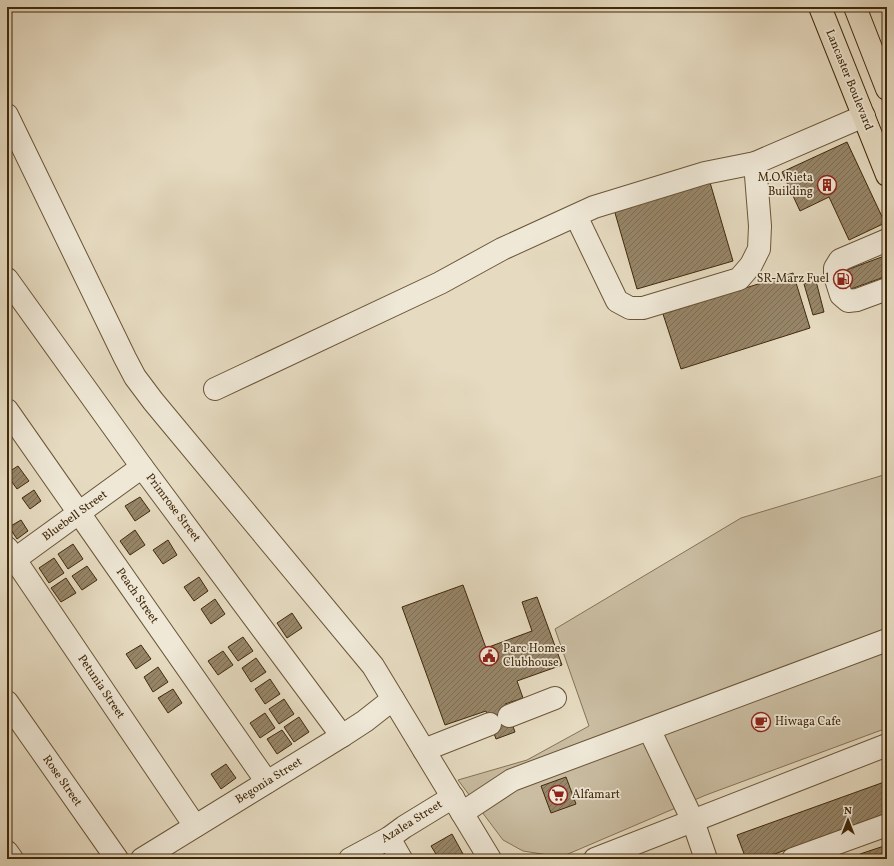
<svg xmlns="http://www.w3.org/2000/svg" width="894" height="866" font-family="Vollkorn,serif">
<defs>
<pattern id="building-hatch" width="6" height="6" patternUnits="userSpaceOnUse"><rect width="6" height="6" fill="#978669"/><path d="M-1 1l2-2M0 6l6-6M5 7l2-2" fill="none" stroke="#7d6e55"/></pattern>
</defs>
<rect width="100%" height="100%" fill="#e6dbc1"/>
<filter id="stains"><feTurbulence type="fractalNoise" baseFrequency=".005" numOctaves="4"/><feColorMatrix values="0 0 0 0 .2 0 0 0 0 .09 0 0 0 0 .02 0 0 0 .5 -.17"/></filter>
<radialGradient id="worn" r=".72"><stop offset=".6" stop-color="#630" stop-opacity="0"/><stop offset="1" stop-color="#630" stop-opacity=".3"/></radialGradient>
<polygon fill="#cabda2" stroke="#867356" points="887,474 887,728 706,795 561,857 523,851 503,840 458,780 527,760 589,726 555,629 741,518"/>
<g fill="url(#building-hatch)" stroke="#41290a">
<polygon points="847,142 885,223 849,240 829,197 800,211 782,172"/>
<polygon points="709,179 733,261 637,289 613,206"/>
<polygon points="887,255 887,276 851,289 844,271"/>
<polygon points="793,273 810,328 681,369 663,314"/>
<polygon points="816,281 824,312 813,315 804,284"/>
<polygon points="18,466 29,481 17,489 7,475 7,473"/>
<polygon points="34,490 41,501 30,509 22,498"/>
<polygon points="140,497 150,511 135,521 125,506"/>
<polygon points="21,520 28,531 17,539 9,527"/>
<polygon points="135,530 145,545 130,555 120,541"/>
<polygon points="168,540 177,555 163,564 153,550"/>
<polygon points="73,544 83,559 68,569 58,554"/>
<polygon points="54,558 64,573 49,583 39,568"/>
<polygon points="87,566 97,580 82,590 72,576"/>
<polygon points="199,577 208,591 194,601 184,587"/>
<polygon points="66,578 76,593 61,602 51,588"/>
<polygon points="463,585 486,648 532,631 522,602 537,597 562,665 517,681 523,698 505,704 515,732 496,739 486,711 445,725 402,607"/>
<polygon points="215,599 225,614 211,624 201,609"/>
<polygon points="292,613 302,628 287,638 277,623"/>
<polygon points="243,637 253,651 238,661 228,647"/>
<polygon points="141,645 151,659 136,669 126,654"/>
<polygon points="223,651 233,665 218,675 208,661"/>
<polygon points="256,658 266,672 251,682 242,668"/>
<polygon points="158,667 168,682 153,692 144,677"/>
<polygon points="270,679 280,694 265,704 255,689"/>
<polygon points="173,689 182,703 168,713 158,698"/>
<polygon points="284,699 294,714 279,724 269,709"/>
<polygon points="265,713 275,728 260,738 250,723"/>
<polygon points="299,717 309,732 294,742 284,727"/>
<polygon points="282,730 292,744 277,754 267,739"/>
<polygon points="226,764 236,778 221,789 211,774"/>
<polygon points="566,777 576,804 551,813 541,786"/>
<polygon points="887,781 887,813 761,859 746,859 737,835"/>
<polygon points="452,834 463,854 454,859 439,859 431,846"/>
<polygon points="887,845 887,859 862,859 860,854"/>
</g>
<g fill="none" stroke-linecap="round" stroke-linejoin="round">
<g stroke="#6a5638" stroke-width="24">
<g id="minor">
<polyline points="7,115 125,358 135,377 153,401 373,666 490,859"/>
<polyline points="576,216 617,301 630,308 643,308 739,279 751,265 759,249 760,226 755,163"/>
<polyline points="887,240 840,260 835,268 835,276 841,295 848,301 857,300 887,289"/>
<polyline points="7,279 142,467 342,736"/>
<polyline points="215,389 440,283 502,249 594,207 705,173 755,163 864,116"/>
<polyline points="7,410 79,513 267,782"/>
<polyline points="7,548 195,826"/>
<polyline points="7,565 142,467"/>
<polyline points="7,702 117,859"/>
<polyline points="509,716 555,698"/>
<polyline points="649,729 693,821 706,859"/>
<polyline points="424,750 490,724"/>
<polyline points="462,813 512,780 887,640"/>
<polyline points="389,838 401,859"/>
<polyline points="7,852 12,859"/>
<polyline points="142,859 342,736 365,721 393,699"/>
<polyline points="350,859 389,838 404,827 453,797"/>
<polyline points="595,859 887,745"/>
<polyline points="793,859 887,825"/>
</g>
</g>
<g stroke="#41290a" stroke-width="24">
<g id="major">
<polyline points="820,7 887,175"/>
<polyline points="855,7 887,89"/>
</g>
</g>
<use href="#minor" stroke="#efe8d7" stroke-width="22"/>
<use href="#major" stroke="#e6dbc1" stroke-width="22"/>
</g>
<defs>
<g id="building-ring" transform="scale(1)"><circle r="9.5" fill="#efe8d7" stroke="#8f2418" stroke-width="1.5"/><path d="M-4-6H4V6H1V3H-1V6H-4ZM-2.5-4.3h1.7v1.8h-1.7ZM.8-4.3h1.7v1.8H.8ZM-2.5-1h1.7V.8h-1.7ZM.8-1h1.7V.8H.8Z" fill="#8f2418"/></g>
<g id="fuel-ring" transform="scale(1)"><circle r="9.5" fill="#efe8d7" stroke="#8f2418" stroke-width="1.5"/><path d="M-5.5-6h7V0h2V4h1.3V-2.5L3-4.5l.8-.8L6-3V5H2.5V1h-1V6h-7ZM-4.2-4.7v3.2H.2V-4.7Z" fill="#8f2418"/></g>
<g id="civic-ring" transform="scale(1)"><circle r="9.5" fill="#efe8d7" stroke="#8f2418" stroke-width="1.5"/><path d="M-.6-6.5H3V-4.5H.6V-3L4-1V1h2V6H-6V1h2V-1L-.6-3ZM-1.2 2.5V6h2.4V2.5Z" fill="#8f2418"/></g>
<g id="cafe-ring" transform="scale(1)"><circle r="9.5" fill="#efe8d7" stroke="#8f2418" stroke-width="1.5"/><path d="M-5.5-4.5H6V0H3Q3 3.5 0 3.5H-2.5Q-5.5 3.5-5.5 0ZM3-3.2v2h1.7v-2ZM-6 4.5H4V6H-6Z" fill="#8f2418"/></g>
<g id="supermarket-ring" transform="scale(1)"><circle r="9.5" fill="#efe8d7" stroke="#8f2418" stroke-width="1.5"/><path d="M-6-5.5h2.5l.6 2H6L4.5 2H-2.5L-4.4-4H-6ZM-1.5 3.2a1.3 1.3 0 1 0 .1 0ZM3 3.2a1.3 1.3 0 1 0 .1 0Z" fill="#8f2418"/></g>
</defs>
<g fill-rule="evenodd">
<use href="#building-ring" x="827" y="185"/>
<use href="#fuel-ring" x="843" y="279"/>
<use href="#civic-ring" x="489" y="656"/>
<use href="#cafe-ring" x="761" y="722"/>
<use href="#supermarket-ring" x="558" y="795"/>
</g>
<g text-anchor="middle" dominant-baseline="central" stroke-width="3.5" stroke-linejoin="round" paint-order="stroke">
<g font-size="12" fill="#41290a" stroke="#efe8d7">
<text transform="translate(849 80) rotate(68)">Lancaster Boulevard</text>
<text transform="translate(173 508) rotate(53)">Primrose Street</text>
<text transform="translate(75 516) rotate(-36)">Bluebell Street</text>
<text transform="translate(137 596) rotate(55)">Peach Street</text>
<text transform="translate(101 687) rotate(56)">Petunia Street</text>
<text transform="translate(62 781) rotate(55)">Rose Street</text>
<text transform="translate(269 781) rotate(-32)">Begonia Street</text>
<text transform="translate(412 822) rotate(-32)">Azalea Street</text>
</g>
<g font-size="12" fill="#41290a" stroke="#efe8d7" text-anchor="start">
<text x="813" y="178" text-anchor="end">M.O. Rieta<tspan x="813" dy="14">Building</tspan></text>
<text x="829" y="279" text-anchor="end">SR-Marz Fuel</text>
<text x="503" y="649">Parc Homes<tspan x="503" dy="14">Clubhouse</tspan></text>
<text x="775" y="722">Hiwaga Cafe</text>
<text x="572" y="795">Alfamart</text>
</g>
</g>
<rect width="894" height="866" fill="none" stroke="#e6dbc1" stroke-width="24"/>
<rect x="8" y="8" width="878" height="850" fill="none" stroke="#41290a" stroke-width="2"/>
<rect x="12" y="12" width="870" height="842" fill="none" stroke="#41290a"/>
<g transform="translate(848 820)" stroke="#efe8d7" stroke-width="3" paint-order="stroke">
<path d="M0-3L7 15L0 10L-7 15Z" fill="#41290a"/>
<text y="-6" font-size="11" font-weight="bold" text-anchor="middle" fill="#41290a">N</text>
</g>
<rect width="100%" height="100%" filter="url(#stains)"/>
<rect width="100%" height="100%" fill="url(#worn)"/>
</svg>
